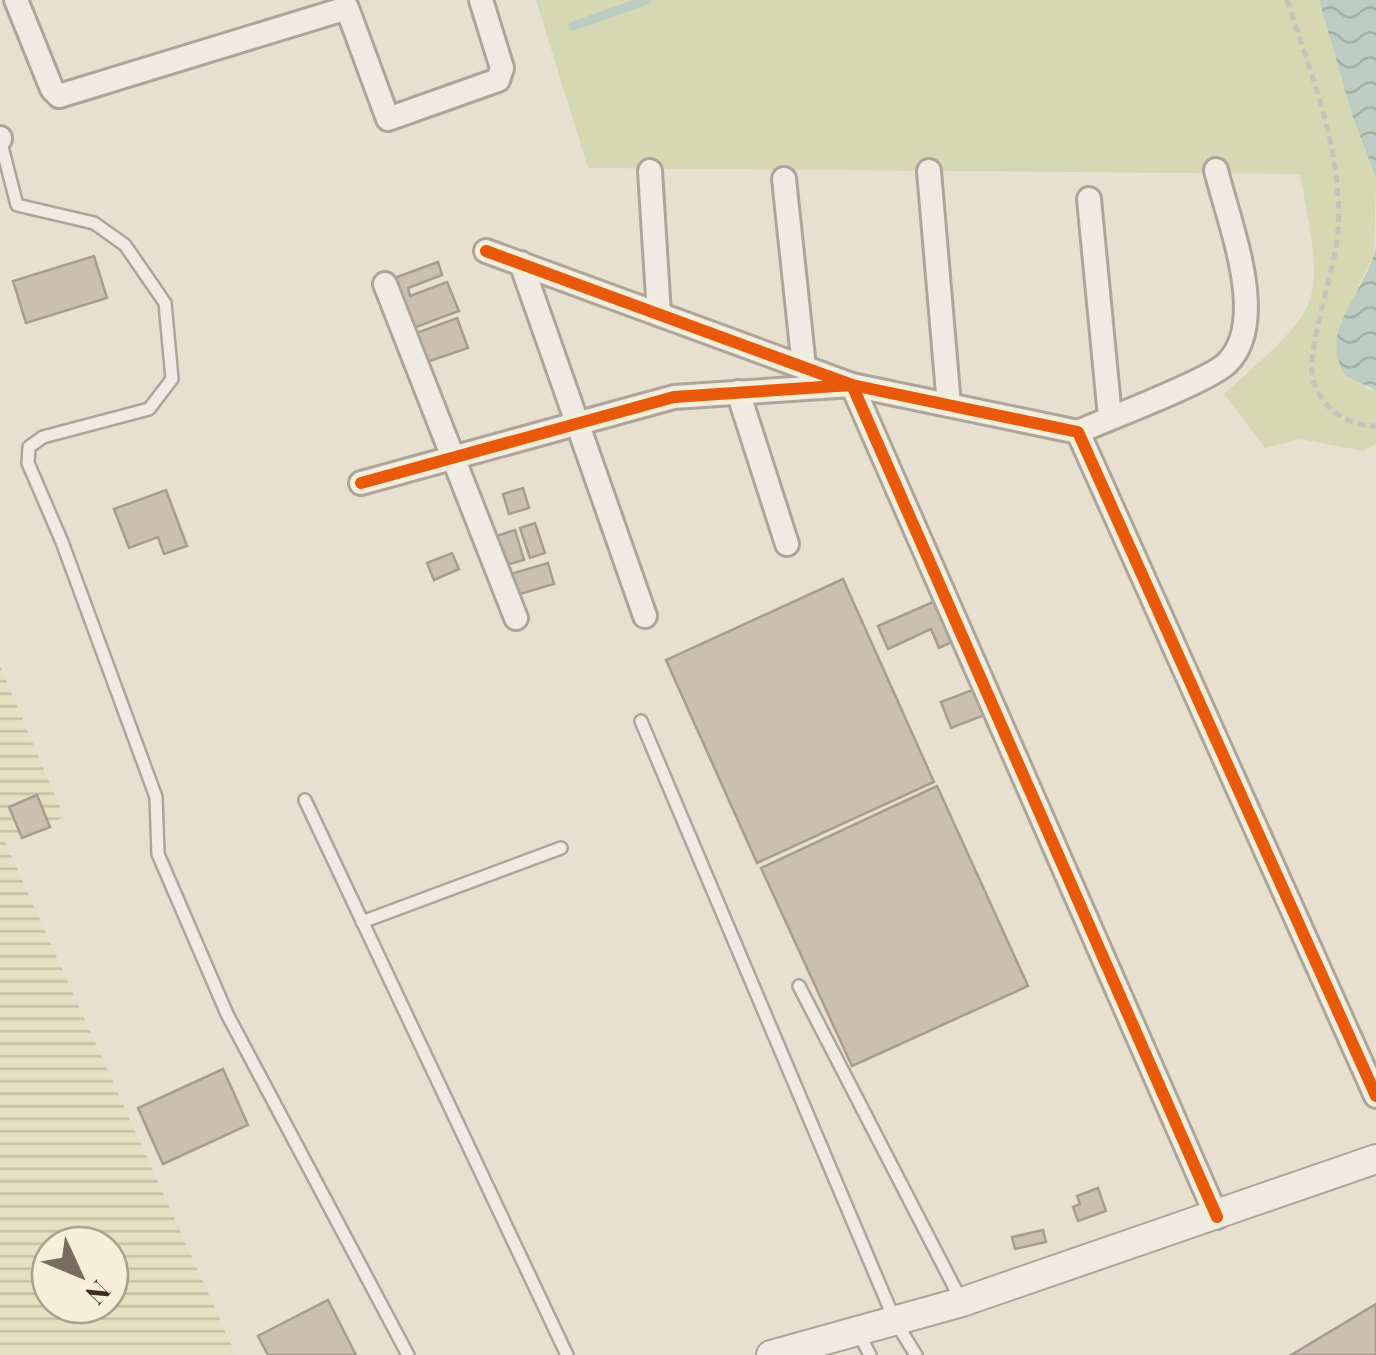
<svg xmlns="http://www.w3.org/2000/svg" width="1376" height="1355" font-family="'Playfair Display',serif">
<defs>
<pattern id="farmland-rules" width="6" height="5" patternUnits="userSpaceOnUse" patternTransform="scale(2.5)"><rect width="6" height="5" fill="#e6dfc2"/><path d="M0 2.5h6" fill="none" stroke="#c6c0a6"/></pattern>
<pattern id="water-waves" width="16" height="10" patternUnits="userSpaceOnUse" patternTransform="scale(2.5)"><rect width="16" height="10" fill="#bcccc2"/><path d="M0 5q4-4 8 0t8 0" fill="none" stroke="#a2b0a6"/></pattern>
</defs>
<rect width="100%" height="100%" fill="#e7e0d1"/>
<path fill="url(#farmland-rules)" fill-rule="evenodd" d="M0,666l64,151 -59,25 231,513h-236zM50,1245h60v60h-60z"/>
<path fill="#d6d7b3" d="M536,0h783l33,115 24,63 -2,77 -35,71 27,63 10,1v54l-13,7 -62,-12 -36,9 -41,-54c102,-92 101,-85 76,-220l-712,-6z"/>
<g fill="url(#water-waves)">
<polygon points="1319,0 1376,0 1376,178 1352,115"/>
<path d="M1376,246v144l-30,-14c-31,-45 22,-85 30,-130z"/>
</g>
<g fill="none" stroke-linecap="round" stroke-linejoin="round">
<polyline stroke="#bcccc2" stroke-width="9" points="573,26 647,0"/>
</g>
<g fill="#cbbfb2" stroke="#a89c90" stroke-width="2.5">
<polygon points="94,256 107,298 26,323 13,281"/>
<polygon points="438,262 442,275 408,288 410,296 447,282 459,311 408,330 389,280"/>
<polygon points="457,318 468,348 421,364 411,335"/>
<polygon points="523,488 529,508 509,514 503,494"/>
<polygon points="166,490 187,546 164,554 158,537 129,548 114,509"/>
<polygon points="535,523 545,553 530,558 520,528"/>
<polygon points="515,530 524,560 499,567 490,538"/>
<polygon points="452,553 459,569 434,580 427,563"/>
<polygon points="548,563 554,584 510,597 504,576"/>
<polygon points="843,579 934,782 757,863 666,660"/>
<polygon points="940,599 958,639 939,648 931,629 888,649 878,626"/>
<polygon points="980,687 990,713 951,728 941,702"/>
<polygon points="937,786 1028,986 852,1066 761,868"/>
<polygon points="37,795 50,827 22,838 9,807"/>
<polygon points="223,1069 248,1125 163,1164 138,1108"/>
<polygon points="1098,1188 1106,1211 1078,1221 1073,1207 1080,1204 1077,1196"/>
<polygon points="1043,1230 1046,1242 1015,1249 1012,1237"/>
<polygon points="328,1300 356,1355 268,1355 258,1336"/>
<polygon points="1376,1304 1376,1355 1291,1355"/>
</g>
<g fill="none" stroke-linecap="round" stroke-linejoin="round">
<g stroke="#ada599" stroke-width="16">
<g id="service">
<polyline points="0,139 17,205 94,223 125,245 165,303 172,379 149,409 43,437 29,447 28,463 62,542 156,797 158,854 227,1014 408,1355"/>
<polyline points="641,721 895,1321 916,1355"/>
<polyline points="305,800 567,1355"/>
<polyline points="362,922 561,848"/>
<polyline points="799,986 962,1302"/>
<polyline points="858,1332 870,1355"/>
</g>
</g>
<g stroke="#ada599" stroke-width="28">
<g id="minor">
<polyline points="16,0 52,89 59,96 347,8 388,119 498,80 502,68 481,0"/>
<polyline points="0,138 0,139"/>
<polyline points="650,171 659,314"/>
<polyline points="929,171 949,405"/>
<polyline points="784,179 804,367"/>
<polyline points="1089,199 1110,417"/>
<polyline points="486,251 852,385 1078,432 1376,1096"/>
<polyline points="521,263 645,616"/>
<polyline points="385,284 516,618"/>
<polyline points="738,392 787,544"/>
<path d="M1078,432c29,-13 133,-52 149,-69 43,-42 1,-142 -11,-193"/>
<polyline points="361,483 674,397 852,385 1217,1217"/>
</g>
</g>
<g stroke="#ada599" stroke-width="32">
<polyline id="tertiary" points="771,1355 962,1302 1376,1159"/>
</g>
<path stroke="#c8c2b9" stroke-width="5" stroke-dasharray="8 5" stroke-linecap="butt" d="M1287,0c24,75 56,150 51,230 -2,40 -33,121 -25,150 8,28 34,46 63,46"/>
<use href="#service" stroke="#efebe3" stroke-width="11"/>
<use href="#minor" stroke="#efebe3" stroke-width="22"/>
<use href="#tertiary" stroke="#efebe3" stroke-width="28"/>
<g stroke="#f7eed8" stroke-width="19">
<g id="cycleway">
<polyline points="486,251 852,385 1078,432 1376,1096"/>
<polyline points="361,483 674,397 852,385 1217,1217"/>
</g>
</g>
<use href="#cycleway" stroke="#e8590c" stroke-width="12"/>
</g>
<g transform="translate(80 1275) rotate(134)"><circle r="48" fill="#f7eed8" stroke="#ada18e" stroke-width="2.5"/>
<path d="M0-8L18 38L0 25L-18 38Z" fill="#786c5e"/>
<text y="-15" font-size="28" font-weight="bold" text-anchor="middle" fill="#3d2e20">N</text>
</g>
</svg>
